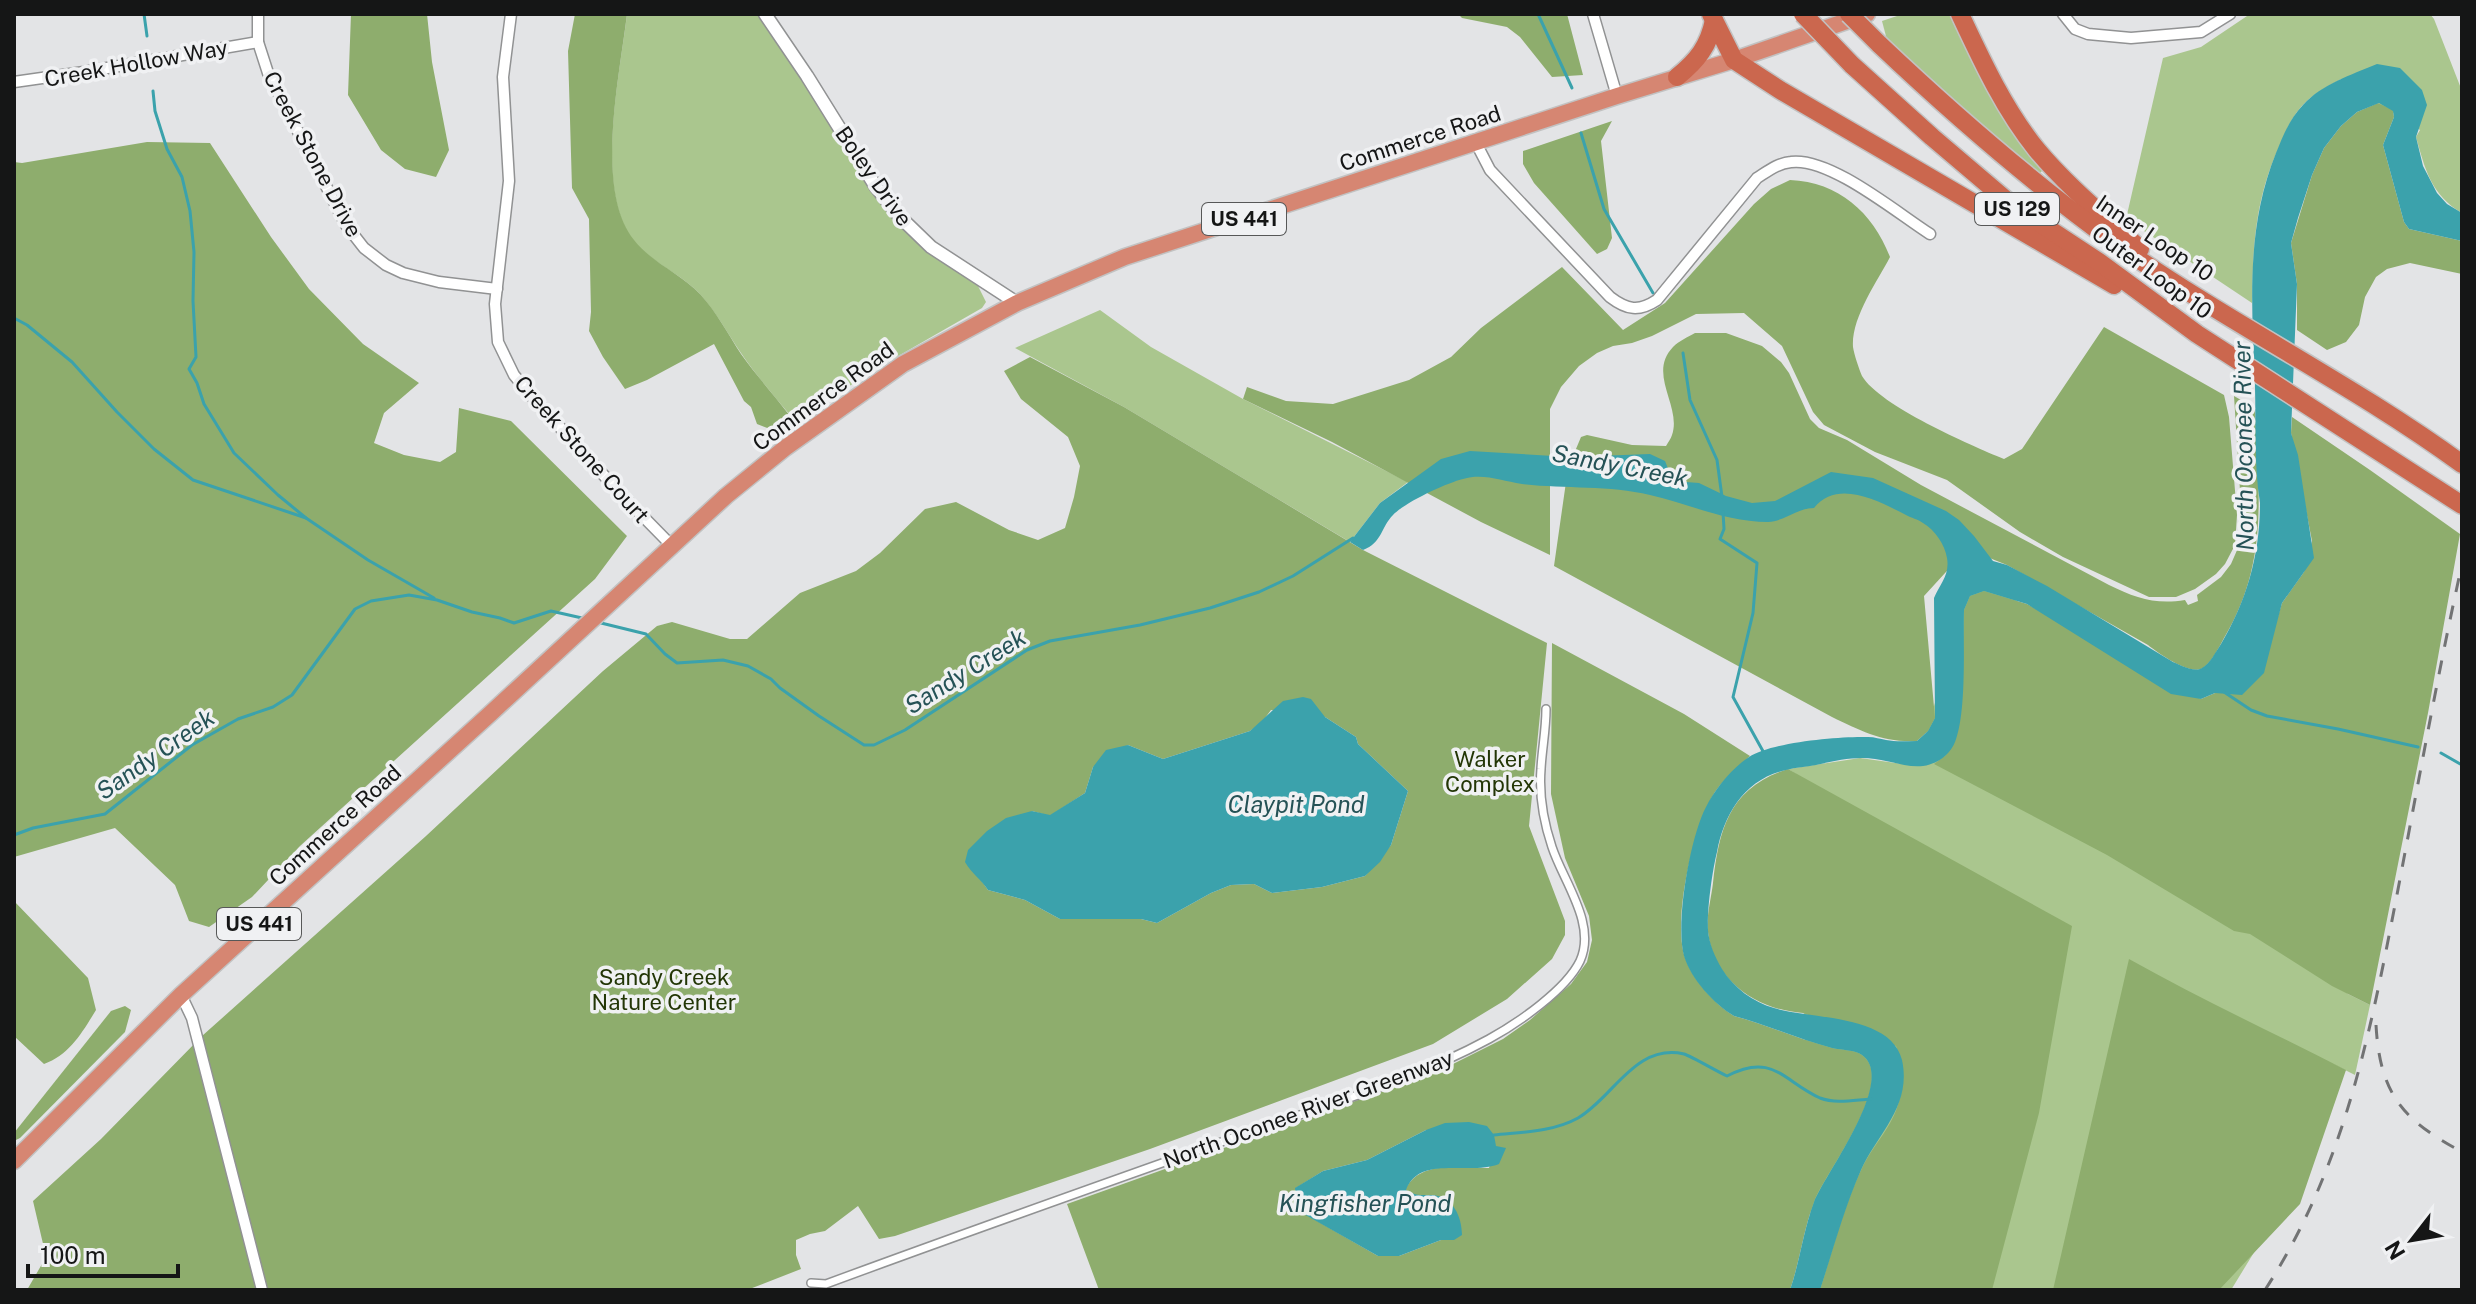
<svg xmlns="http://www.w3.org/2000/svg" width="2476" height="1304" font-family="'Public Sans',sans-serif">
<rect width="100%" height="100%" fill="#e3e4e6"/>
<g fill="#aac68e">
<path d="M627,14h132l137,207 41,37 41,28 8,16 -4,6 -103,59 -104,67 -5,-5 20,-14c-17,-20 -34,-40 -49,-62 -13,-19 -26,-43 -42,-60 -19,-20 -48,-30 -66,-53 -39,-50 -13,-166 -6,-226z"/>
<polygon points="1903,14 1952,14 2044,169 2039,174 1999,143 1887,40 1882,21"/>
<path d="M2250,14h180l4,5 28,72v122c-31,-18 -37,-44 -46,-76l4,-7 -79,-51c-14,8 -29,15 -40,28 -10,11 -15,25 -21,38 -25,53 -27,101 -28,158l-126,-84 37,-161 38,-11z"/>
<polygon points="1100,310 1151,347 1243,399 1408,482 1380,503 1350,542 1124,407 1015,348"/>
<polygon points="1988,567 2348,994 2370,1005 2355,1075 2333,1064 2280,1210 2231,1290 1813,1290 1796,774 1788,769 1860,758 1917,766 1972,572"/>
</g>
<g fill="#8ead6d" fill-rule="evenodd">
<polygon points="351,14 427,14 432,62 449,150 436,177 405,169 381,150 348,95"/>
<path d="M575,14h52c-7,60 -33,177 7,226 18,23 46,33 66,54 16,17 28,40 41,60 15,21 33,41 49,62l-20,13 -13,-5 -6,-17 -7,-6 -30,-57 -67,36 -22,9 -22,-32 -14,-26 2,-19 -2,-93 -17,-31 -4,-137z"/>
<polygon points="1458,14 1567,14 1583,75 1552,77 1520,37 1507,27 1462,18"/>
<polygon points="2378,103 2393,110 2394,117 2383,145 2404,222 2409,229 2462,241 2462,274 2410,263 2387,269 2376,277 2365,297 2359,325 2346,342 2327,350 2297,330 2297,284 2291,243 2312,175 2324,148 2341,126 2357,112"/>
<polygon points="1612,121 1601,141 1612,238 1607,249 1597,254 1534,183 1523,164 1523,151"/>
<polygon points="147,142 210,143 271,237 309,289 363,344 419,383 384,413 374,443 404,455 440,462 456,452 459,408 511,421 627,536 595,579 300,846 252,897 209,927 189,921 175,885 115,828 14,857 14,162 22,163"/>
<path d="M1790,180c49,2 83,33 100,77 -13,25 -39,61 -37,90 1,7 6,22 9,29 18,30 108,69 142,83l18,-10 82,-122 120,68 5,22 8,98 -2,30 -10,19 -9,10 -21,15 -19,8h-27l-86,-40 -43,-25 -73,-52 -72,-28 -51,-27 -11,-13 -31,-66 -38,-33 -48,1 -44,22 -20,7 -19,3 -16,7 -18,13 -18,21 -11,22v146l-69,-33 -149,-80 -89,-43 4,-12 39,14 47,3 76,-24 42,-23 30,-29 81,-61 61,63 42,-27 89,-99 17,-15z"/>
<path d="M1695,333h31l36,13 19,16 8,11 21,46 9,9 28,12 74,45 188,100c26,13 47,20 76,15l3,5 10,-4 -1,-6 24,-18 10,-13 10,-23 1,-19 -8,-126 21,12c3,84 15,153 -31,230 -5,9 -12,24 -21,30 -13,8 -45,-15 -55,-23l-141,-80 -40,-16 -43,47 11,122 -7,13 -11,10c-33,2 -56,-10 -85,-24l-278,-151 14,-98 13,-31 6,-2 45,10 34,1c2,-4 5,-7 6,-11 10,-29 -25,-61 1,-88 6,-6 15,-10 22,-14z"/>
<path d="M1030,357l94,50 239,143 184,93 -18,183 36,95v14l-13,24 -45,40 -74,45 -283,105 -255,87 -16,3 -21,-33 -33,25 -15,3 -14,6v15l5,14 -54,21h-720l15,-26 2,-16 -11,-47 68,-62 101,-103 224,-200 177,-165 54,-45 15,-4 58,17h17l53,-46 56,-22 24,-18 45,-44 31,-7 53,28 29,10 27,-12 9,-31 6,-31 -12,-29 -47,-38 -17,-28zM1271,710l54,7 31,20 2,7 50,47 -17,54 -26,31 -43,11 -50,6 -18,-9 -23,1 -20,8 -54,30 -16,-4h-81l-35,-19 -37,-10 -7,-10 51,-69 18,5 35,-23 8,-26 35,-22 35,14 87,-28 12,-9z"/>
<polygon points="2292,417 2370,470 2460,534 2428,713 2370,1005 2332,986 2250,934 2234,931 2107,855 1934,764 1946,755 1961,713 1964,610 1970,596 1984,591 2027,604 2201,699 2215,693 2225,693 2275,626 2282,603 2304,572 2312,541 2291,433"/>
<path d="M1552,643l132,71 66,42c-14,13 -29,25 -38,41 -19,34 -41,127 -26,163 8,21 29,44 48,56 33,9 65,23 98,32 9,2 23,2 30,7 36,26 -37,117 -48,147 -11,29 -14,59 -24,88h-691l-32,-86 372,-133 64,-32 27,-19 41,-36 16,-22 5,-22 -3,-24 -24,-58 -14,-64zM1426,1130l70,16 -7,22c-30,1 -69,-9 -84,22l8,5h22l19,45h-13l-42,16h-21l-73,-42 -9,-26 27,-17 44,-11z"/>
<path d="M1788,769l284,157 -33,187 -47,177h-172c13,-41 24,-85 43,-124 11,-22 30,-40 36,-65 5,-19 4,-37 -3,-55l-93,-33c-45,-3 -90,-32 -95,-81 -2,-16 3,-32 5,-49 6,-55 17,-96 75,-114z"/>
<path d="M14,901l74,77 8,32c-14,23 -27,45 -52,54l-30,-28z"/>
<path d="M2129,959c71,40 145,74 217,111l-46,134 -81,86h-166z"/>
<polygon points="125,1006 131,1010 125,1032 20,1138 14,1141 14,1133 111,1011"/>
</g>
<g fill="#3ba2ac">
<path d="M2377,64l23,4 22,22 5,15 -11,32 7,29 14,27 10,11 15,9v28l-53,-12 -5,-7 -21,-77 11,-28 -1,-6 -14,-8 -22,9 -16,14 -17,22 -12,27 -14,43 -7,25 6,41 -6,149 7,22 16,103 -32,45 -18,70 -22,22 -27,-2 -14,6 -30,-5 -144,-90 -43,-13 -14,5 -6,14c-1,34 3,102 -9,132 -5,13 -18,22 -32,24 -15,2 -32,-5 -48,-7 -20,-3 -40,2 -59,6 -10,2 -20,2 -30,5 -41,9 -62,44 -69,82 -5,20 -10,58 -9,78 1,14 7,27 14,39 12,19 31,33 52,39 35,11 117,6 128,52 10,46 -24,73 -41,110 -17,39 -28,80 -41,120h-30c10,-29 13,-59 24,-88 12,-30 83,-122 48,-147 -7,-5 -21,-5 -30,-7 -33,-9 -65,-23 -98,-32 -20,-12 -43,-37 -50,-60 -9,-32 6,-119 22,-149 9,-18 26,-39 43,-50 23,-15 91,-21 119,-20 7,0 12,2 18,3 10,2 20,1 31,1l11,-10 7,-13 -1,-120c6,-14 16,-23 13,-40 -2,-13 -12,-28 -24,-35 -5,-4 -12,-5 -17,-8 -26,-13 -68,-37 -92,-7 -16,0 -29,13 -46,14 -41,0 -79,-18 -118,-27 -41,-10 -86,-6 -128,-11 -21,-3 -38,-11 -59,-5 -17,4 -59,24 -70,36 -12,12 -11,28 -30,35l-13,-8 30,-39 61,-44 29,-8 100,6 80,-3 15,7 8,20 26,2 27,13 26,7 23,-2 56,-29 42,6 73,33 13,9 15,16 19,25 14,4 40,21 126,76c8,3 21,11 29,6 8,-4 14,-17 19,-24 26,-44 39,-90 39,-141 -6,-38 -4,-78 -5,-116 -3,-81 -10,-157 21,-234 7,-17 14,-35 27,-48 19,-21 48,-30 74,-41z"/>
<path d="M1303,697l8,2 14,18 31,20 2,7 50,47 -17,54 -11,17 -15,14 -43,11 -50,6 -18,-9 -23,1 -20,8 -54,30 -16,-4h-81l-35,-19 -37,-10c-7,-11 -16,-16 -23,-28l3,-12 19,-19 19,-13 26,-7 18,4 35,-22 8,-26 13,-17 22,-5 35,14 87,-28 33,-30z"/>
<path d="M1469,1122l18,4 7,9 2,11 10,2 -7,16c-29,12 -80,-10 -93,26 9,6 16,5 26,5 21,1 30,22 30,40l-8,5h-13l-42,16h-21l-76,-43 -5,-11 -2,-14 28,-17 44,-11 59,-30 19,-7z"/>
</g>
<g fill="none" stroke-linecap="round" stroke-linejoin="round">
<g stroke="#3ba2ac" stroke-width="3">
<polyline points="144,14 147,36"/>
<polyline points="1538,14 1572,88"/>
<polyline points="153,91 155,111 167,149 182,177 190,211 194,252 193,301 196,357 189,369 197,383 204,404 234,453 278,495 306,518 368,560 434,598"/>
<polyline points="1581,133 1604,209 1653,293"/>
<polyline points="14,318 27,325 72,362 117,412 154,449 193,480 306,518"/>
<polyline points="1683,353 1690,400 1717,460 1722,497"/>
<polyline points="1723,512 1724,529 1720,539 1757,563 1753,613 1733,697 1764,753"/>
<polyline points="597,622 646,634 665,654 677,663 723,660 748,666 771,679 780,688 819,716 864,745 874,745 905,730 1027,650 1050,641 1140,625 1210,608 1259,592 1293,576 1353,538"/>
<polyline points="2224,692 2251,710 2267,716 2338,729 2418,747"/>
<polyline points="2441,753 2462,765"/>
<polyline points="14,835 33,828 105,814 192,745 238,719 273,707 292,695 355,609 371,601 409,595 437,600 472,612 500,618 514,623 551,611 582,618"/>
<path d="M1494,1135c27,-3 59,-3 84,-17 35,-20 57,-75 106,-64 9,3 32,17 43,22 46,-24 56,5 93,22 16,6 34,2 51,1"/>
</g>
<g stroke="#919293" stroke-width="10">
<path id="pedestrian" d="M811,1283l15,1c138,-51 277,-100 415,-149 83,-29 171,-54 248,-96 29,-16 77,-49 91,-78 17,-37 -17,-80 -28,-114 -8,-24 -13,-53 -11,-78 1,-20 5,-39 5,-60"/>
</g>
<g stroke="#919293" stroke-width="13">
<g id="minor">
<polyline points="258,14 258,42 268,73 346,225 364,248 386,265 403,273 439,282 497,289"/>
<polyline points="511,14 503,77 509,181 495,304 498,342 514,375 534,399 620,493 671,545"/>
<polyline points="1593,14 1617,96"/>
<polyline points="2063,14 2075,29 2088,34 2131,38 2201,32 2230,14"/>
<polyline points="14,82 84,72 258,42"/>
<path d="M1476,143l14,27 120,127c17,13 29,15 47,3l100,-122c11,-7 21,-15 34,-16 39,-5 106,51 139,72"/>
<polyline points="181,995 192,1018 262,1290"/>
</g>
</g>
<g stroke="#919293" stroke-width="15">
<polyline id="tertiary" points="765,14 807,76 876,187 900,217 931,247 1017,303"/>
</g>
<g stroke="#c2c2c2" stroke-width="19">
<polyline id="trunk" points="14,1161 181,995 491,713 726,496 785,448 903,364 1017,303 1125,257 1617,96 1734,60 1867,14"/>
</g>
<g stroke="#c2c2c2" stroke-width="21">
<g id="motorway">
<polyline points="1711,14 1734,60 1780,90 2114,285"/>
<path d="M1960,14c22,47 44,95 77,136 30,36 68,67 103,99"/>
<path d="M1879,44c75,71 152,138 236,199 111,79 236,140 347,221"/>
<polyline points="1852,65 1932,137 2012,205 2099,262 2197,334 2462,505"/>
<path d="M1677,77c20,-16 32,-31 37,-57"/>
</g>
</g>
<use href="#pedestrian" stroke="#fff" stroke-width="7"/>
<use href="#minor" stroke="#fff" stroke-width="10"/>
<use href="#tertiary" stroke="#fff" stroke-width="12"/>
<use href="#trunk" stroke="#d68672" stroke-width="16"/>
<use href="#motorway" stroke="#cb674e" stroke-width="18"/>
<g stroke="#727374" stroke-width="3" stroke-dasharray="14 14" stroke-linecap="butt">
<path d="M2376,1025c4,70 27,95 86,127"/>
<path d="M2265,1290c82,-126 107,-266 135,-411 20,-105 39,-211 62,-315"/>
</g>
<g stroke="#c2c2c2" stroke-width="21" stroke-linecap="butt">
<g id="motorway-bridge">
<polyline points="1803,14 1852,65"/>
<polyline points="1849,14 1879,44"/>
</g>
</g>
<use href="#motorway-bridge" stroke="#cb674e" stroke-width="18"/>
</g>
<g text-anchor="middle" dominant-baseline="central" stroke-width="7" stroke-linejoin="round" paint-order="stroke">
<g fill="#f0f1f3" stroke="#575858" stroke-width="2">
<rect x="1975" y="193" width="84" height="32" rx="6"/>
<rect x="1202" y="203" width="84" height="32" rx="6"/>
<rect x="217" y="908" width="84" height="32" rx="6"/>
</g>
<g font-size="20" font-weight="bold" fill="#151616">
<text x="2017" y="209">US 129</text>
<text x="1244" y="219">US 441</text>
<text x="259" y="924">US 441</text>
</g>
<g font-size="22" fill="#151616" stroke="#f0f1f3">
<text transform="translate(136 63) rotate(-10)">Creek Hollow Way</text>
<text transform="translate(1420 138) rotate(-18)">Commerce Road</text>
<text transform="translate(313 154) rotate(62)">Creek Stone Drive</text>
<text transform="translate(874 176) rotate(55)">Boley Drive</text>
<text transform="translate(2155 238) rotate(34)">Inner Loop 10</text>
<text transform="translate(2152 272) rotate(36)">Outer Loop 10</text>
<text transform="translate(823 396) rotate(-36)">Commerce Road</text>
<text transform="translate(582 449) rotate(48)">Creek Stone Court</text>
<text transform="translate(335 825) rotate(-42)">Commerce Road</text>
<text transform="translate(1308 1109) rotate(-20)">North Oconee River Greenway</text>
</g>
<g font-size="22" fill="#233606" stroke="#f0f1f3">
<text x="1490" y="759">Walker<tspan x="1490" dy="25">Complex</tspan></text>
<text x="664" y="977">Sandy Creek<tspan x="664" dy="25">Nature Center</tspan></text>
</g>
<g font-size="24" font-style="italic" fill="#255256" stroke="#f0f1f3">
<text transform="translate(2243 446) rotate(-91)">North Oconee River</text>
<text transform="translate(1620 465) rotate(11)">Sandy Creek</text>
<text transform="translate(965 671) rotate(-32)">Sandy Creek</text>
<text transform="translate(155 754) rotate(-35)">Sandy Creek</text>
<text x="1296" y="804">Claypit Pond</text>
<text x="1365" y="1203">Kingfisher Pond</text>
</g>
</g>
<rect width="2476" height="1304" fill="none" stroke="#151616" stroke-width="32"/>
<g transform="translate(2412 1240) rotate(239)" stroke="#f0f1f3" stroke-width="6" paint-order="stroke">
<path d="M0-6L14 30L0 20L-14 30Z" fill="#151616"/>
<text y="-12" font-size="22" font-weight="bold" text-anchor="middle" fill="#151616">N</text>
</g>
<path d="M28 1264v12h150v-12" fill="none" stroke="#151616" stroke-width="4"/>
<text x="40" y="1264" font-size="24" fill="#151616" stroke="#f0f1f3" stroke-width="6" paint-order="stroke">100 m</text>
</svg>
